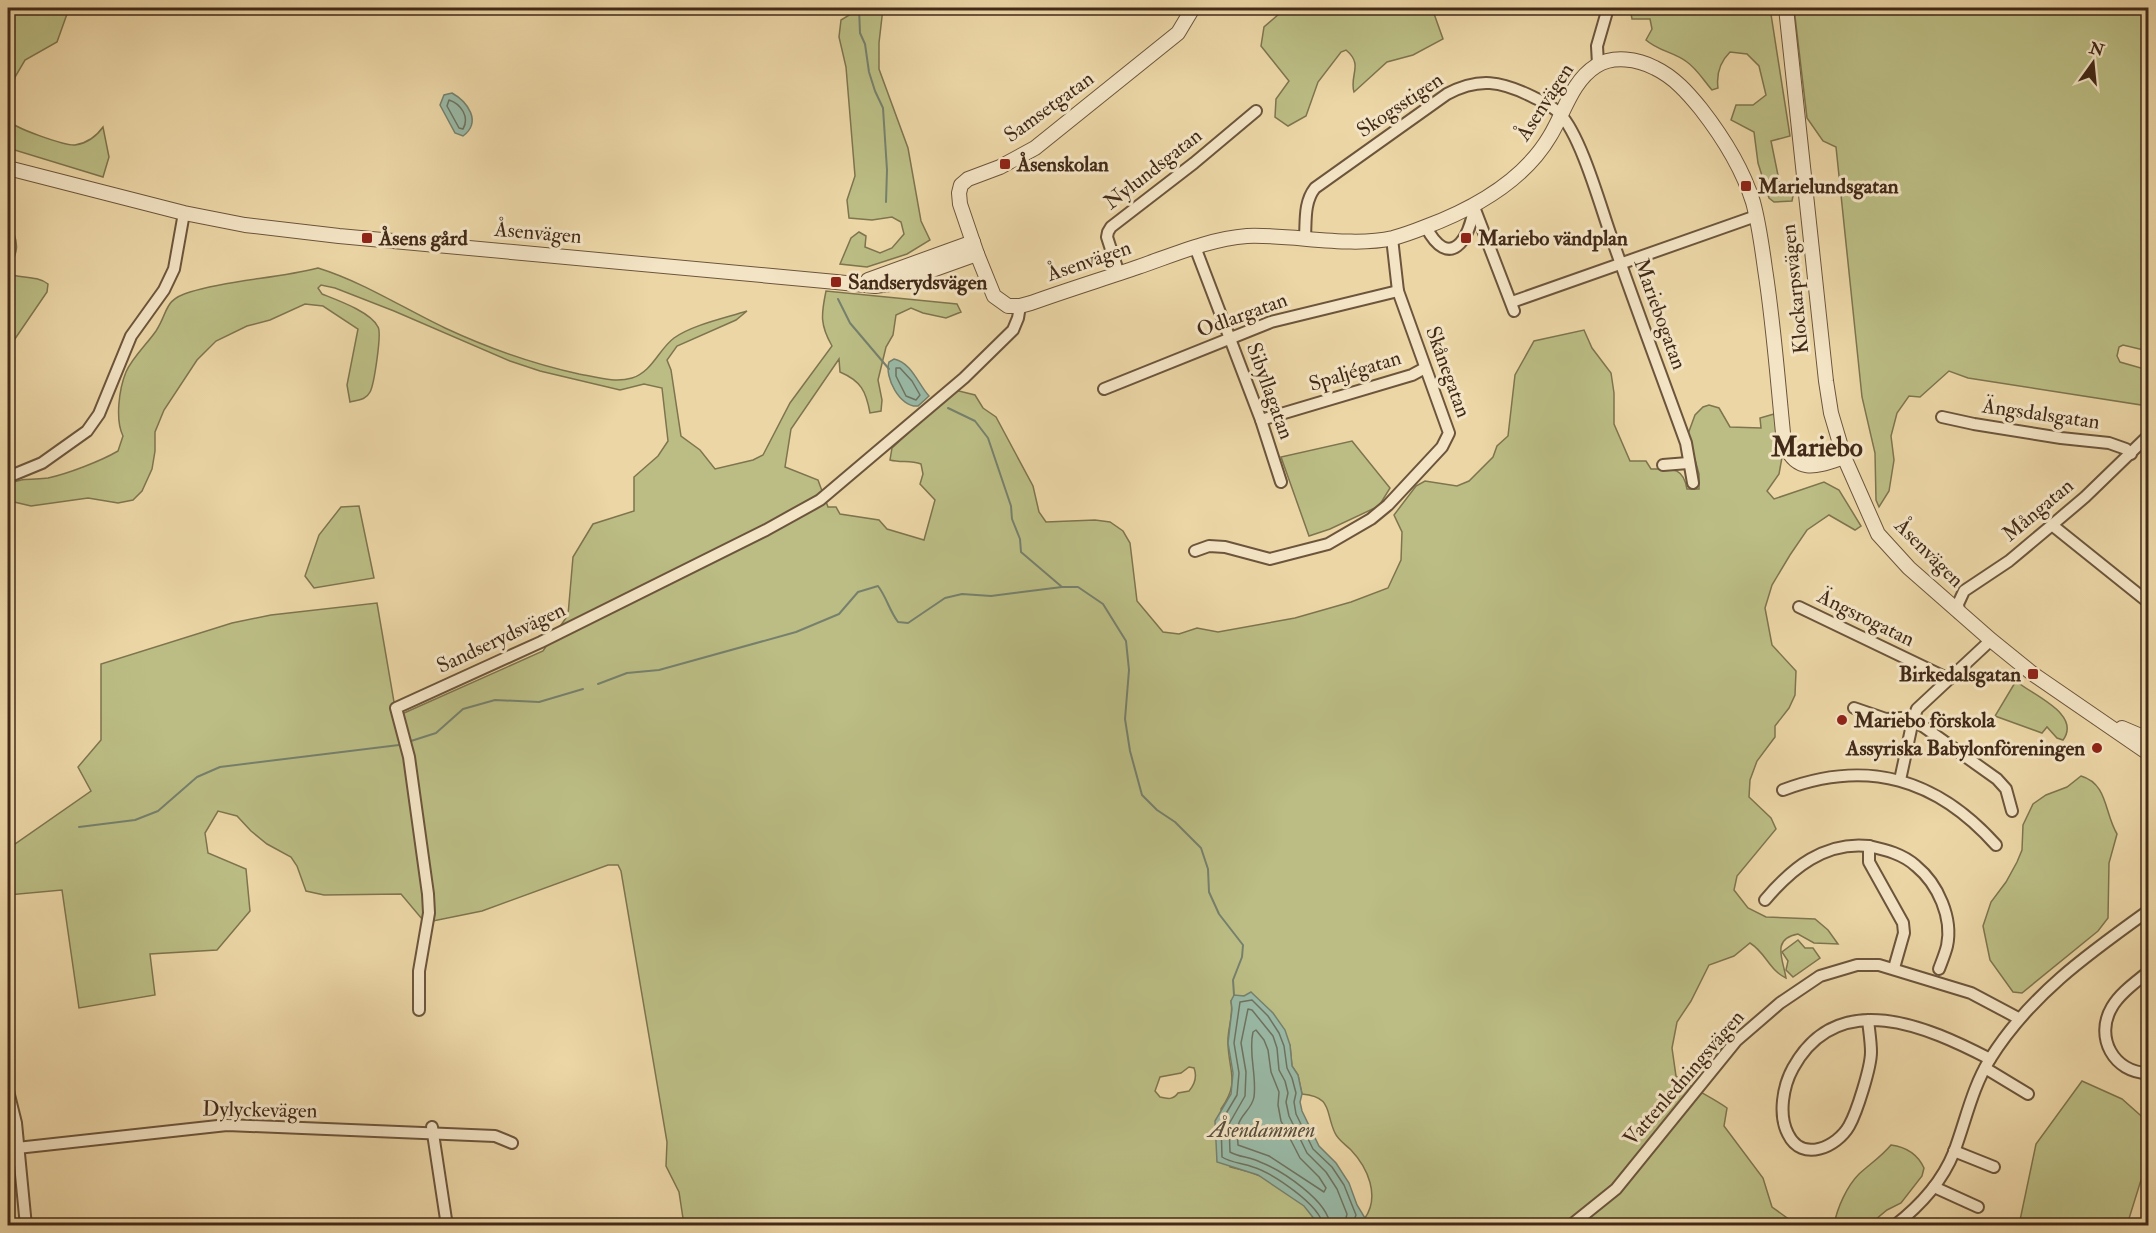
<svg xmlns="http://www.w3.org/2000/svg" width="2156" height="1233" font-family="'IM FELL Double Pica',serif">
<rect width="100%" height="100%" fill="#ecd6a6"/>
<filter id="stains"><feTurbulence type="fractalNoise" baseFrequency=".00333" numOctaves="4"/><feColorMatrix values="0 0 0 0 .2 0 0 0 0 .09 0 0 0 0 .02 0 0 0 .5 -.17"/></filter>
<radialGradient id="worn" r=".72"><stop offset=".6" stop-color="#630" stop-opacity="0"/><stop offset="1" stop-color="#630" stop-opacity=".3"/></radialGradient>
<g fill="#bbbd84" stroke="#7e744e" stroke-width="1.5" fill-rule="evenodd">
<path d="M8,8h99v2c-16,2 -27,-3 -40,4l-10,28 -32,18 -10,17 -7,28z"/>
<polygon points="854,8 883,8 879,43 879,69 908,148 921,221 930,240 907,254 867,267 840,264 851,238 859,232 866,236 865,247 880,253 892,248 904,234 901,222 892,217 872,220 849,218 847,200 855,176 846,67 839,37 841,20 851,14"/>
<path d="M1286,8h146l11,31 -30,16 -26,7 -33,30c-5,-17 10,-27 -8,-42l-5,2 -23,30 -12,34 -18,10 -13,-9 1,-18 13,-18 -28,-35 3,-19z"/>
<path d="M1630,8h140l20,128 -19,5 10,49 12,6 -1,5 -18,1 -5,-4 -11,-35 -4,-31 -23,-12 5,-15h17l13,-10 -7,-29 -12,-12 -17,-2c-10,10 -14,21 -12,36l-6,2c-8,-9 -15,-21 -25,-28 -13,-10 -29,-11 -41,-22l6,-11 -2,-10h-18z"/>
<polygon points="1794,8 2148,8 2148,351 2123,345 2119,347 2117,356 2120,362 2148,370 2148,406 1968,378 1949,371 1920,397 1909,396 1897,413 1891,436 1894,460 1889,491 1879,507 1876,500 1875,453 1862,397 1836,147 1823,141 1807,118"/>
<path d="M8,120c5,8 58,26 67,25 13,-2 21,-8 28,-18l6,30 -6,20 -95,-29z"/>
<path d="M8,234h6c8,21 -6,25 -2,41 12,3 26,1 36,9l-1,8 -39,57z"/>
<path d="M318,268c45,14 85,40 127,60 43,20 88,36 134,46 18,3 35,9 53,4 20,-6 27,-29 42,-40 18,-13 51,-20 73,-27l-11,9 -59,26 -10,14 4,10 10,66 19,14 15,19 38,-9 10,-5 27,-52 42,-57c-12,-21 -11,-31 -6,-55l131,13 4,8 -15,6 -23,-5 -12,-5 -15,7 -3,20 -7,12 -8,33 4,20 -1,11 -11,2c-4,-22 -9,-32 -30,-41l-1,-13 -48,70 -6,38 33,13 10,27h8l4,7 39,6 8,9 37,11 11,-40 -15,-16 3,-10 -2,-10c-11,-4 -20,-1 -31,-4l2,-12 63,-58 20,5 8,13 13,9 37,69 6,26 7,10 49,-2 15,2 13,9 7,12 7,58 26,31 16,2 18,-6 21,4 77,-14 56,-16 37,-14 13,-28 1,-28 -8,-17 22,-29 9,-5 32,5 12,-5 24,-24 4,-11 11,-10 7,-61 19,-34 50,-11 8,18 19,25 3,20v31l16,37h16l5,8c20,0 32,-3 36,20h12v-15l-11,-40 7,-19 8,-8 6,-2 10,3 11,19 31,1 -1,-10 14,-4 9,38 -4,22 -12,17 7,8 50,-17 15,8 22,36 -6,4 -26,-15 -22,15 -17,25 -18,30 -7,23 7,37 24,26 -1,24 -6,13 -14,18v11l-18,24 -7,19 -1,17 22,21 5,11 -39,47 -3,14 14,18 18,9 49,2 13,11 10,14 -24,-1 -16,-9c-27,5 -15,25 -12,44 -17,-8 -20,-25 -36,-35l-16,13 -25,9 -18,36 -14,21 -5,26 4,28c16,13 34,20 51,32l-3,18 39,52 9,29 25,18h-1113l-5,-33 -13,-26 1,-24 -46,-271 -3,-6h-10l-126,46 -54,11 -6,-3 -21,-25 -77,1 -18,-4 -9,-25 -6,-9 -24,-13 -16,-13 -14,-15 -19,-5 -13,22 3,20 38,16 4,42 -33,39 -67,4 5,41 -76,13 -17,-118 -54,5v-46l83,-58 -13,-24 23,-27v-76l131,-41 39,-8 106,-12 17,99 10,11 139,-62 25,-36 5,-58 20,-33 41,-13v-34l24,-21 10,-15 -6,-53 -18,-4 -24,6 -80,-19 -30,-10 -116,-50 -59,-23 -14,-3 -3,3 4,6c15,6 49,18 56,33 4,6 -4,58 -8,65 -4,8 -12,8 -20,10l-3,-17 11,-56 -35,-23 -18,-2 -35,16 -23,6 -31,15 -19,19 -33,50 -9,22v19l-3,18 -10,22 -9,9 -15,3 -30,-5 -57,8 -21,-5 -2,-3c0,-6 -2,-10 3,-14 10,-7 25,-4 37,-6 19,-4 53,-17 70,-27l5,-15c-8,-16 -4,-47 3,-64 6,-14 21,-28 30,-41 13,-20 7,-31 34,-39 41,-13 86,-13 128,-24zM1244,996l46,49 2,21 6,9 4,19c31,3 23,18 33,39 3,7 11,12 16,17 17,18 29,46 14,68l-115,-46 -20,-5 -9,-58c19,-27 8,-36 7,-65 -1,-15 6,-28 3,-43zM1189,1067l5,1c3,8 1,16 -5,23l-11,2c-5,7 -10,6 -18,4l-5,-6 5,-14 21,-4z"/>
<polygon points="1352,441 1390,488 1379,506 1330,529 1309,536 1281,457"/>
<polygon points="359,506 374,578 314,588 305,576 319,535 341,507"/>
<path d="M2016,681c16,14 66,33 47,59l-6,-2 -10,-11 -5,6 -47,-17z"/>
<path d="M2081,776c27,8 23,36 36,58l-8,29 -1,55 -10,13 -76,62 -9,-1 -23,-32 -7,-34 8,-24 15,-20 11,-20 5,-12 1,-25 10,-21 13,-9 21,-8z"/>
<polygon points="1798,940 1805,948 1813,948 1820,958 1793,977 1786,970 1788,961 1782,952"/>
<polygon points="2082,1081 2122,1099 2148,1122 2148,1181 2141,1180 2127,1225 2019,1225 2036,1144"/>
<path d="M1891,1145c15,2 27,10 33,23l-2,8 -21,27 -14,7 -18,15h-35c3,-17 13,-39 25,-51 11,-10 23,-18 32,-29z"/>
</g>
<g fill="#99b9a6" stroke="#76806d" stroke-width="1.5">
<path d="M452,93c16,9 30,29 11,43l-8,-3 -15,-28 4,-10z"/>
<path d="M894,359c18,4 24,25 35,37l-11,10c-18,2 -34,-29 -29,-44z"/>
<path d="M1251,992l22,21 12,17 5,15 2,21 6,9 4,19 -2,8 2,9 17,35 17,17 13,20 8,22 8,13c-13,10 -30,8 -46,7l-15,-19 -46,-31 -41,-13 -2,-41 16,-27 2,-21 -5,-30 4,-34 -1,-8 3,-6 10,1z"/>
</g>
<g fill="none" stroke-linecap="round" stroke-linejoin="round">
<g stroke="#6e725f" stroke-width="1.5">
<path d="M449,100c12,4 21,17 14,29l-4,-1 -12,-22z"/>
<polygon points="896,368 900,368 912,381 920,395 916,400 906,396 896,376"/>
<path d="M1256,1030l8,10 4,10 3,22 8,20 -1,13 3,16 19,37 19,19 7,11 -2,4 -55,-36 -31,-11c0,-6 -2,-14 0,-19 2,-11 14,-17 16,-29 3,-22 -6,-44 -1,-65z"/>
<path d="M1323,1226c-2,-21 -51,-53 -70,-59 -10,-4 -22,-4 -31,-10l-1,-35 16,-27 2,-22 -5,-30 6,-41 12,-2 16,16 11,17 5,13 3,22 5,10 4,15 -2,9 2,12 17,35 19,18 12,18 12,30 -4,11"/>
<path d="M1330,1226c-1,-25 -49,-56 -70,-64 -9,-5 -22,-5 -30,-10l-1,-28 16,-28 1,-24 -5,-29 7,-34 4,1 21,26 4,12 2,22 6,11 3,12 -2,9 3,14 18,37 19,19 11,17 10,25 -3,12"/>
</g>
<g stroke="#76806d" stroke-width="2">
<polyline points="859,8 860,33 865,44 869,72 875,91 883,108 887,170 886,202"/>
<polyline points="838,299 850,323 889,369"/>
<polyline points="948,408 975,421 988,438 1011,506 1012,519 1020,539 1021,552 1062,587 1078,587 1103,604 1126,641 1129,670 1125,719 1130,751 1142,795 1157,810 1175,822 1201,848 1208,869 1209,892 1219,914 1243,945 1242,957 1233,980 1234,995"/>
<path d="M598,684l29,-11 32,-3 137,-38 43,-18 19,-22 20,-6c9,12 11,24 20,36l10,1 37,-25 17,-4 29,2 71,-9"/>
<polyline points="411,741 436,733 463,709 495,700 539,702 583,689"/>
<polyline points="79,827 135,820 158,811 197,777 220,767 399,745"/>
</g>
<g stroke="#6c553c" stroke-width="14">
<g id="minor">
<polyline points="1598,64 1597,46 1608,8"/>
<polyline points="1474,207 1514,311"/>
<path d="M1426,227c23,44 44,13 48,-20"/>
<path d="M1305,237c1,-17 -1,-35 10,-49l132,-94c32,-17 54,-13 86,3 10,5 20,9 27,17 21,22 40,91 51,122 24,69 50,138 75,207l7,40"/>
<polyline points="1195,247 1261,420 1281,482"/>
<polyline points="1119,274 1107,237 1108,232 1111,227 1194,163 1256,111"/>
<polyline points="1512,302 1756,216"/>
<polyline points="1104,389 1271,322 1398,291"/>
<polyline points="1942,417 1974,424 2061,438 2109,443 2126,449 2131,454"/>
<polyline points="1261,420 1412,375 1425,368"/>
<polyline points="1663,465 1688,463"/>
<polyline points="8,477 42,463 87,431 99,414 131,336 164,290 174,269 184,213"/>
<polyline points="2052,525 2148,602"/>
<polyline points="1195,551 1209,546 1225,547 1270,559 1328,544 1371,519 1388,505 1442,447 1449,433 1398,291 1392,238"/>
<polyline points="1799,607 1949,679"/>
<polyline points="1959,613 1958,604 1964,591 2009,561 2052,525 2085,497 2148,436"/>
<polyline points="1854,708 1886,719 1901,718 1913,720 1924,727 1997,779 2006,789 2012,811"/>
<polyline points="1900,780 1913,720 1917,709 1991,640"/>
<path d="M1783,790c85,-32 154,-11 213,55"/>
<path d="M1765,900c27,-32 60,-59 104,-54"/>
<path d="M1894,968l10,-35 -1,-10 -34,-61v-16c17,4 34,8 47,20 22,18 37,52 31,80 -2,8 -5,15 -8,23"/>
<path d="M2148,972c-12,10 -28,21 -36,35 -18,30 2,66 36,66"/>
<polyline points="419,1010 419,971 429,913 428,894 409,757 396,708 541,642 766,530 820,500 964,378 1013,330 1018,318 1020,306"/>
<path d="M1868,1020c1,10 3,22 3,32 0,15 -14,60 -22,74 -12,21 -47,37 -61,8 -10,-19 -5,-48 5,-66 45,-82 135,-41 197,-9"/>
<polyline points="1985,1068 2028,1094"/>
<polyline points="8,1091 16,1123 26,1226"/>
<polyline points="432,1127 447,1226"/>
<polyline points="8,1149 227,1125 495,1136 512,1143"/>
<polyline points="1954,1151 1994,1167"/>
<polyline points="1934,1187 1978,1207"/>
<polyline points="1570,1226 1616,1189 1736,1041 1780,1003 1820,976 1857,965 1879,965 1971,993 2018,1018"/>
<path d="M1894,1226c26,-20 48,-44 60,-74 12,-32 18,-64 36,-93 40,-64 98,-105 158,-148"/>
</g>
</g>
<g stroke="#6c553c" stroke-width="16">
<g id="tertiary">
<path d="M1193,8l-15,25 -143,115 -35,19 -32,12 -7,6 -2,8 1,11 17,50 17,42 14,10h12l11,-3c36,-13 72,-24 107,-36 35,-12 71,-28 109,-31 45,-2 103,12 146,2 11,-3 22,-7 32,-11 48,-18 98,-45 125,-91 14,-23 22,-55 46,-70 17,-11 42,-7 59,2 19,9 33,25 46,41 21,27 42,61 52,93 6,22 9,45 12,67 9,57 13,116 19,174 13,32 33,23 60,14"/>
<polyline points="1786,8 1826,381 1831,413 1844,457 1878,534 1909,568 1991,640 2033,674 2148,753"/>
<polyline points="8,168 184,213 245,225 339,236 836,282 875,286 896,283 977,254"/>
<polyline points="868,280 973,242"/>
<polyline points="2122,728 2148,739"/>
</g>
</g>
<use href="#minor" stroke="#f3e4c5" stroke-width="10"/>
<use href="#tertiary" stroke="#f3e4c5" stroke-width="14"/>
</g>
<g fill="#8f2418" stroke="#f3e4c5" stroke-width="2">
<rect x="999" y="158" width="12" height="12" rx="3"/>
<rect x="1740" y="180" width="12" height="12" rx="3"/>
<rect x="361" y="232" width="12" height="12" rx="3"/>
<rect x="1460" y="232" width="12" height="12" rx="3"/>
<rect x="830" y="276" width="12" height="12" rx="3"/>
<rect x="2027" y="668" width="12" height="12" rx="3"/>
<circle cx="1842" cy="720" r="6"/>
<circle cx="2097" cy="748" r="6"/>
</g>
<g text-anchor="middle" dominant-baseline="central" stroke-width="6" stroke-linejoin="round" paint-order="stroke">
<g font-size="21" fill="#422a18" stroke="#f3e4c5">
<text transform="translate(1545 102) rotate(-57)">Åsenvägen</text>
<text transform="translate(1400 105) rotate(-34)">Skogsstigen</text>
<text transform="translate(1049 107) rotate(-36)">Samsetgatan</text>
<text transform="translate(1153 169) rotate(-38)">Nylundsgatan</text>
<text transform="translate(538 233) rotate(5)">Åsenvägen</text>
<text transform="translate(1089 261) rotate(-19)">Åsenvägen</text>
<text transform="translate(1795 289) rotate(-96)">Klockarpsvägen</text>
<text transform="translate(1660 314) rotate(70)">Mariebogatan</text>
<text transform="translate(1242 315) rotate(-20)">Odlargatan</text>
<text transform="translate(1355 371) rotate(-17)">Spaljégatan</text>
<text transform="translate(1448 372) rotate(70)">Skånegatan</text>
<text transform="translate(1270 391) rotate(70)">Sibyllagatan</text>
<text transform="translate(2041 414) rotate(8)">Ängsdalsgatan</text>
<text transform="translate(2038 510) rotate(-40)">Mångatan</text>
<text transform="translate(1929 553) rotate(45)">Åsenvägen</text>
<text transform="translate(1866 618) rotate(26)">Ängsrogatan</text>
<text transform="translate(501 638) rotate(-25)">Sandserydsvägen</text>
<text transform="translate(1684 1078) rotate(-49)">Vattenledningsvägen</text>
<text transform="translate(260 1110) rotate(1)">Dylyckevägen</text>
</g>
<g font-size="21" font-weight="bold" fill="#422a18" stroke="#f3e4c5" text-anchor="start">
<text x="1017" y="164">Åsenskolan</text>
<text x="1758" y="186">Marielundsgatan</text>
<text x="379" y="238">Åsens gård</text>
<text x="1478" y="238">Mariebo vändplan</text>
<text x="848" y="282">Sandserydsvägen</text>
<text x="2021" y="674" text-anchor="end">Birkedalsgatan</text>
<text x="1854" y="720">Mariebo förskola</text>
<text x="2085" y="748" text-anchor="end">Assyriska Babylonföreningen</text>
</g>
<g font-size="22" font-style="italic" fill="#584e3c" stroke="#f3e4c5">
<text x="1262" y="1130">Åsendammen</text>
</g>
<g font-size="27" font-weight="bold" fill="#422a18" stroke="#f3e4c5">
<text x="1817" y="447">Mariebo</text>
</g>
</g>
<rect width="2156" height="1233" fill="none" stroke="#ecd6a6" stroke-width="30"/>
<rect x="9" y="9" width="2138" height="1215" fill="none" stroke="#422a18" stroke-width="3"/>
<rect x="15" y="15" width="2126" height="1203" fill="none" stroke="#422a18" stroke-width="1.5"/>
<g transform="translate(2093 63) rotate(15)" stroke="#f3e4c5" stroke-width="4.5" paint-order="stroke">
<path d="M0-4.5L10 22L0 15L-10 22Z" fill="#422a18"/>
<text y="-9" font-size="16" font-weight="bold" text-anchor="middle" fill="#422a18">N</text>
</g>
<rect width="100%" height="100%" filter="url(#stains)"/>
<rect width="100%" height="100%" fill="url(#worn)"/>
</svg>
